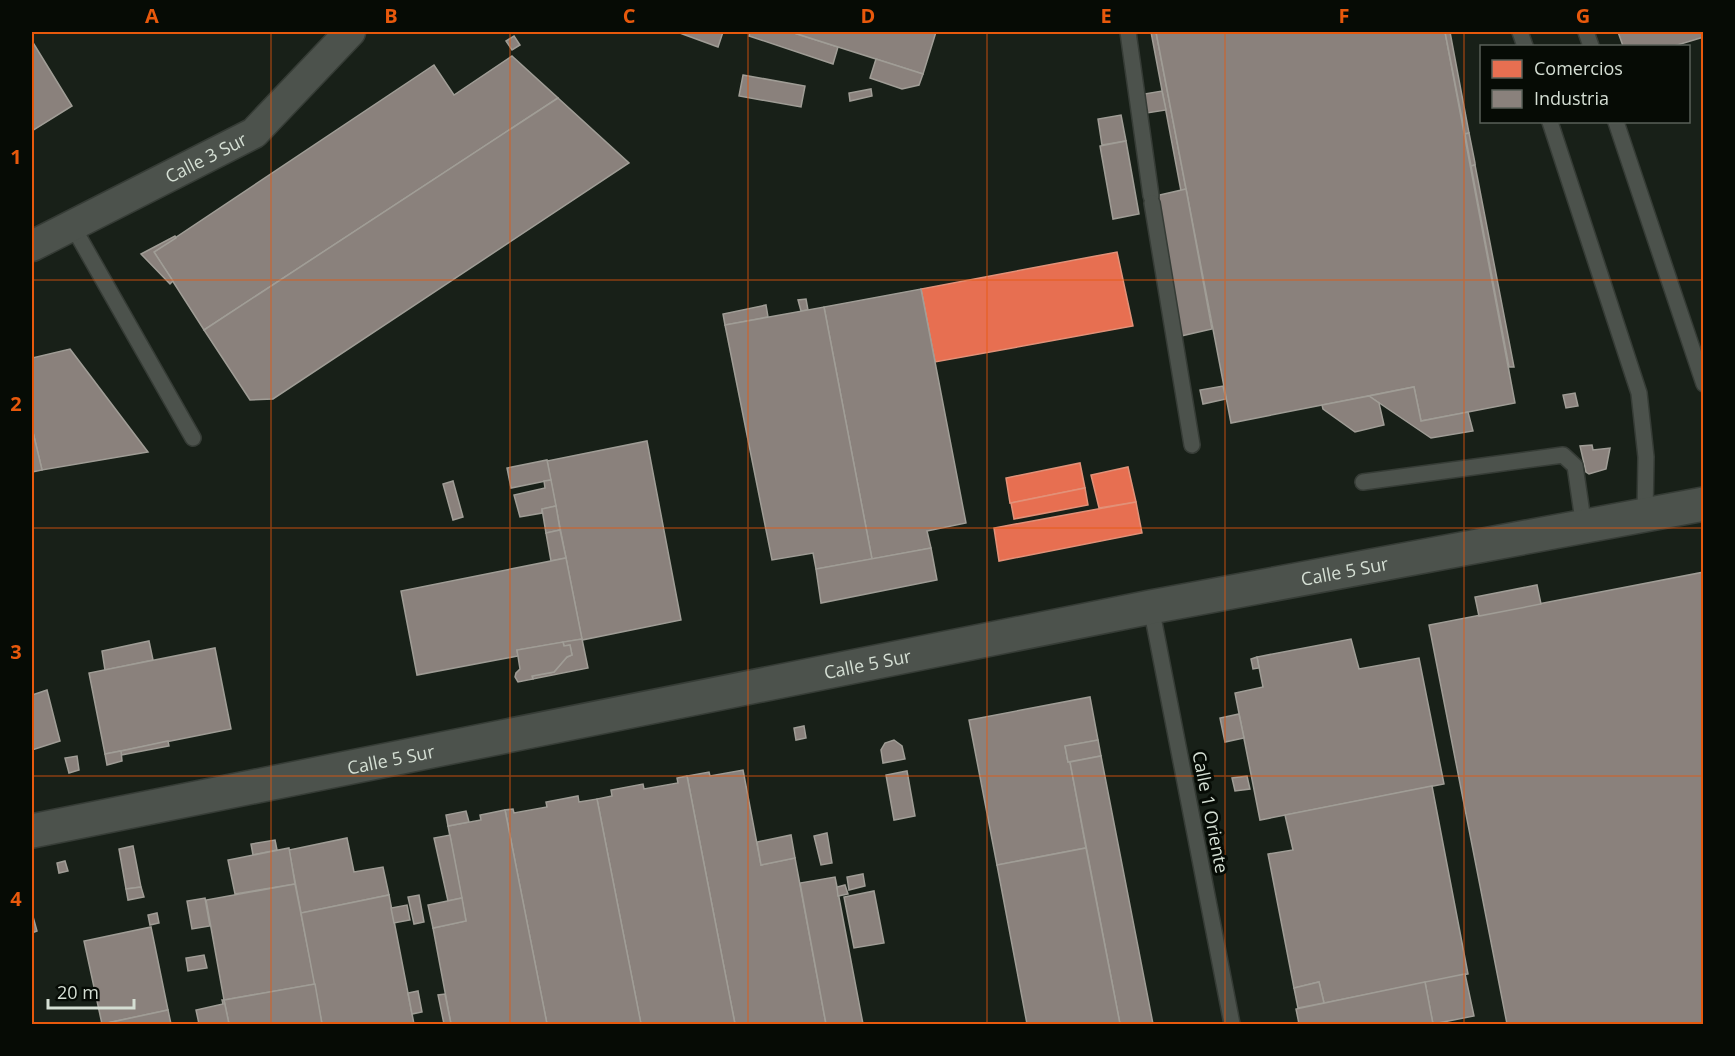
<svg xmlns="http://www.w3.org/2000/svg" width="1735" height="1056" font-family="'Open Sans',sans-serif">
<rect width="100%" height="100%" fill="#182018"/>
<g fill="#e76f51" stroke="#e29178" stroke-width="1.5">
<polygon points="1117,252 1133,326 935,362 921,289"/>
<polygon points="1080,463 1085,488 1010,503 1006,478"/>
<polygon points="1128,467 1136,502 1099,508 1091,475"/>
<polygon points="1085,488 1088,505 1014,519 1011,503"/>
<polygon points="1136,502 1142,533 999,561 994,528"/>
</g>
<g fill="#8a817c" stroke="#a09d96" stroke-width="1.5">
<polygon points="677,32 723,32 718,47"/>
<polygon points="750,32 791,32 838,47 833,64 749,36"/>
<polygon points="791,32 936,32 923,74"/>
<polygon points="1151,32 1156,32 1186,189 1181,191"/>
<polygon points="1156,32 1445,32 1515,403 1421,421 1414,387 1231,423"/>
<polygon points="1445,32 1450,32 1469,133 1465,134"/>
<polygon points="1618,32 1704,32 1704,37 1674,46 1623,46"/>
<polygon points="514,36 520,45 512,50 506,41"/>
<polygon points="32,41 72,106 32,131"/>
<polygon points="512,56 558,98 204,330 154,252 434,65 454,95"/>
<polygon points="876,59 923,74 919,85 902,89 870,78"/>
<polygon points="743,75 805,86 801,107 739,96"/>
<polygon points="871,89 872,96 850,101 849,93"/>
<polygon points="1162,91 1166,110 1147,113 1144,94"/>
<polygon points="558,98 629,163 273,399 250,400 204,330"/>
<polygon points="1121,115 1126,141 1102,145 1098,119"/>
<polygon points="1469,133 1475,163 1475,165 1471,166 1465,134"/>
<polygon points="1126,141 1139,214 1113,219 1100,146"/>
<polygon points="1475,165 1514,367 1509,367 1471,166"/>
<polygon points="1186,189 1212,329 1181,336 1155,196"/>
<polygon points="175,236 176,238 154,252 173,281 170,284 141,254"/>
<polygon points="921,289 966,523 927,531 931,548 872,559 824,307"/>
<polygon points="806,299 808,310 801,311 798,300"/>
<polygon points="766,305 768,317 725,325 723,314"/>
<polygon points="824,307 872,559 816,569 813,553 772,560 725,325"/>
<polygon points="70,349 148,452 42,470 32,428 32,358"/>
<polygon points="1223,386 1226,399 1203,404 1200,390"/>
<polygon points="1414,387 1421,421 1468,412 1473,431 1431,438 1369,396"/>
<polygon points="1575,393 1578,406 1566,408 1563,395"/>
<polygon points="1369,396 1379,403 1384,425 1355,432 1323,409 1322,405"/>
<polygon points="32,428 42,470 32,472"/>
<polygon points="647,441 681,620 582,640 547,461"/>
<polygon points="1592,445 1593,450 1610,448 1606,469 1589,474 1586,472 1580,446"/>
<polygon points="547,460 551,480 511,488 507,468"/>
<polygon points="551,480 556,506 542,509 542,513 520,517 514,495 545,488 544,481"/>
<polygon points="453,481 463,517 453,520 443,484"/>
<polygon points="556,506 560,530 546,533 542,509"/>
<polygon points="560,530 566,558 551,561 546,533"/>
<polygon points="931,548 937,580 821,603 816,569"/>
<polygon points="566,558 582,639 517,650 518,656 417,675 401,591"/>
<polygon points="1704,572 1704,1024 1507,1024 1429,625"/>
<polygon points="1537,585 1541,604 1479,616 1475,597"/>
<polygon points="582,639 588,668 533,679 532,676 554,672 567,657 572,655 570,645 564,646 563,642"/>
<polygon points="1351,639 1359,669 1419,658 1444,784 1260,820 1235,693 1263,687 1257,657"/>
<polygon points="149,641 153,660 105,670 102,651"/>
<polygon points="563,642 564,646 570,645 572,655 567,657 554,672 532,676 533,679 518,682 515,677 516,673 520,669 517,650"/>
<polygon points="215,648 231,729 105,754 89,673"/>
<polygon points="1257,657 1259,668 1253,669 1251,659"/>
<polygon points="47,690 60,741 32,750 32,695"/>
<polygon points="1090,697 1098,740 1065,746 1068,762 1070,762 1086,848 997,865 969,720"/>
<polygon points="1239,714 1244,738 1225,742 1220,718"/>
<polygon points="804,726 806,738 796,740 794,728"/>
<polygon points="894,740 902,746 905,759 883,763 881,750 885,743"/>
<polygon points="1098,740 1101,756 1068,762 1065,746"/>
<polygon points="168,741 169,746 121,755 121,751"/>
<polygon points="121,751 122,761 107,765 105,754"/>
<polygon points="77,756 79,770 69,773 65,758"/>
<polygon points="1101,756 1153,1024 1120,1024 1070,762"/>
<polygon points="743,770 761,865 795,858 826,1024 735,1024 687,776 709,772 710,776"/>
<polygon points="907,771 915,816 894,820 886,775"/>
<polygon points="687,776 735,1024 641,1024 597,799 612,796 611,790 643,784 644,789 678,783 677,778"/>
<polygon points="1247,776 1250,789 1235,791 1232,778"/>
<polygon points="1432,786 1468,974 1324,1003 1319,982 1294,988 1268,854 1293,850 1285,815"/>
<polygon points="578,796 579,802 597,799 641,1024 547,1024 505,810 513,809 514,813 547,807 546,802"/>
<polygon points="505,810 547,1024 451,1024 433,928 466,921 448,826 481,820 480,815"/>
<polygon points="466,811 469,822 448,826 446,815"/>
<polygon points="827,833 832,863 821,865 814,836"/>
<polygon points="450,835 462,898 448,901 434,838"/>
<polygon points="791,835 795,858 761,865 757,842"/>
<polygon points="347,838 354,872 383,867 389,895 301,913 289,850"/>
<polygon points="275,840 277,850 253,855 251,844"/>
<polygon points="133,846 141,887 126,889 119,849"/>
<polygon points="289,848 295,884 235,894 228,860"/>
<polygon points="1086,848 1120,1024 1027,1024 997,865"/>
<polygon points="65,861 68,871 59,873 57,863"/>
<polygon points="863,874 865,886 849,890 847,877"/>
<polygon points="835,877 837,887 863,1024 826,1024 800,883"/>
<polygon points="295,884 315,984 224,1000 206,900"/>
<polygon points="845,885 848,894 838,896 837,887"/>
<polygon points="141,887 144,897 128,900 126,889"/>
<polygon points="874,891 884,943 854,948 844,897"/>
<polygon points="389,895 414,1024 322,1024 301,913"/>
<polygon points="419,895 424,922 414,924 408,897"/>
<polygon points="205,898 210,926 192,929 187,901"/>
<polygon points="462,898 466,921 433,928 428,905"/>
<polygon points="407,905 410,920 394,923 391,908"/>
<polygon points="32,913 37,931 32,933"/>
<polygon points="157,913 159,923 150,925 148,915"/>
<polygon points="151,927 168,1010 102,1024 84,941"/>
<polygon points="204,955 207,968 188,971 186,958"/>
<polygon points="1465,974 1474,1016 1433,1024 1425,982"/>
<polygon points="1319,982 1324,1003 1298,1008 1294,988"/>
<polygon points="1425,982 1433,1024 1299,1024 1296,1009"/>
<polygon points="315,984 322,1024 229,1024 224,1000"/>
<polygon points="418,991 422,1012 412,1014 408,993"/>
<polygon points="445,994 451,1024 444,1024 438,995"/>
<polygon points="222,1000 224,1000 229,1024 199,1024 196,1010 223,1004"/>
<polygon points="168,1010 171,1024 102,1024 103,1024"/>
</g>
<g fill="none" stroke-linecap="round" stroke-linejoin="round">
<g stroke="#363c36" stroke-width="18">
<g id="lane">
<polyline points="1128,32 1151,196"/>
<polyline points="1520,32 1525,46"/>
<polyline points="1586,32 1591,46"/>
<polyline points="1550,122 1639,393 1646,457 1645,515"/>
<polyline points="1616,122 1704,384"/>
<polyline points="1152,203 1192,445"/>
<polyline points="72,225 193,438"/>
<polyline points="1363,482 1563,455 1575,466 1584,527"/>
<polyline points="1151,607 1232,1024"/>
</g>
</g>
<g stroke="#363c36" stroke-width="33">
<g id="street">
<path id="s1" d="M32,246l222,-113 96,-101"/>
</g>
</g>
<g stroke="#363c36" stroke-width="36">
<g id="secondary">
<path id="s2" d="M32,831l1119,-224 553,-103"/>
</g>
</g>
<use href="#lane" stroke="#4c524c" stroke-width="15"/>
<use href="#street" stroke="#4c524c" stroke-width="30"/>
<use href="#secondary" stroke="#4c524c" stroke-width="33"/>
</g>
<path fill="none" stroke="#e8590c" stroke-width="1.5" stroke-opacity="0.55" d="M271,32v992M510,32v992M748,32v992M987,32v992M1225,32v992M1464,32v992M32,280h1672M32,528h1672M32,776h1672"/>
<g text-anchor="middle" dominant-baseline="central" stroke-width="6" stroke-linejoin="round" paint-order="stroke">
<g font-size="18" fill="#d5dfd4" stroke="#060b05">
<text stroke="none"><textPath href="#s1" startOffset="195">Calle 3 Sur</textPath></text>
<text stroke="none"><textPath href="#s2" startOffset="1338">Calle 5 Sur</textPath></text>
<text stroke="none"><textPath href="#s2" startOffset="852">Calle 5 Sur</textPath></text>
<text stroke="none"><textPath href="#s2" startOffset="366">Calle 5 Sur</textPath></text>
<text transform="translate(1211 812) rotate(79)">Calle 1 Oriente</text>
</g>
</g>
<rect width="1735" height="1056" fill="none" stroke="#060b05" stroke-width="66"/>
<rect x="1480" y="45" width="210" height="78" fill="#060b05" stroke="#596058" stroke-width="1.5"/>
<rect x="1492" y="60" width="30" height="18" fill="#e76f51" stroke="#596058" stroke-width="1.5"/>
<text x="1534" y="75" font-size="18" fill="#d5dfd4">Comercios</text>
<rect x="1492" y="90" width="30" height="18" fill="#8a817c" stroke="#596058" stroke-width="1.5"/>
<text x="1534" y="105" font-size="18" fill="#d5dfd4">Industria</text>
<path d="M48 999v9h86v-9" fill="none" stroke="#d5dfd4" stroke-width="3"/>
<text x="57" y="999" font-size="18" fill="#d5dfd4" stroke="#060b05" stroke-width="4.5" paint-order="stroke">20 m</text>
<rect x="33" y="33" width="1669" height="990" fill="none" stroke="#e8590c" stroke-width="2"/>
<g font-size="20" text-anchor="middle" font-weight="bold" fill="#e8590c">
<text x="152" y="23">A</text>
<text x="391" y="23">B</text>
<text x="629" y="23">C</text>
<text x="868" y="23">D</text>
<text x="1106" y="23">E</text>
<text x="1344" y="23">F</text>
<text x="1583" y="23">G</text>
<text x="16" y="164">1</text>
<text x="16" y="411">2</text>
<text x="16" y="659">3</text>
<text x="16" y="906">4</text>
</g>
</svg>
